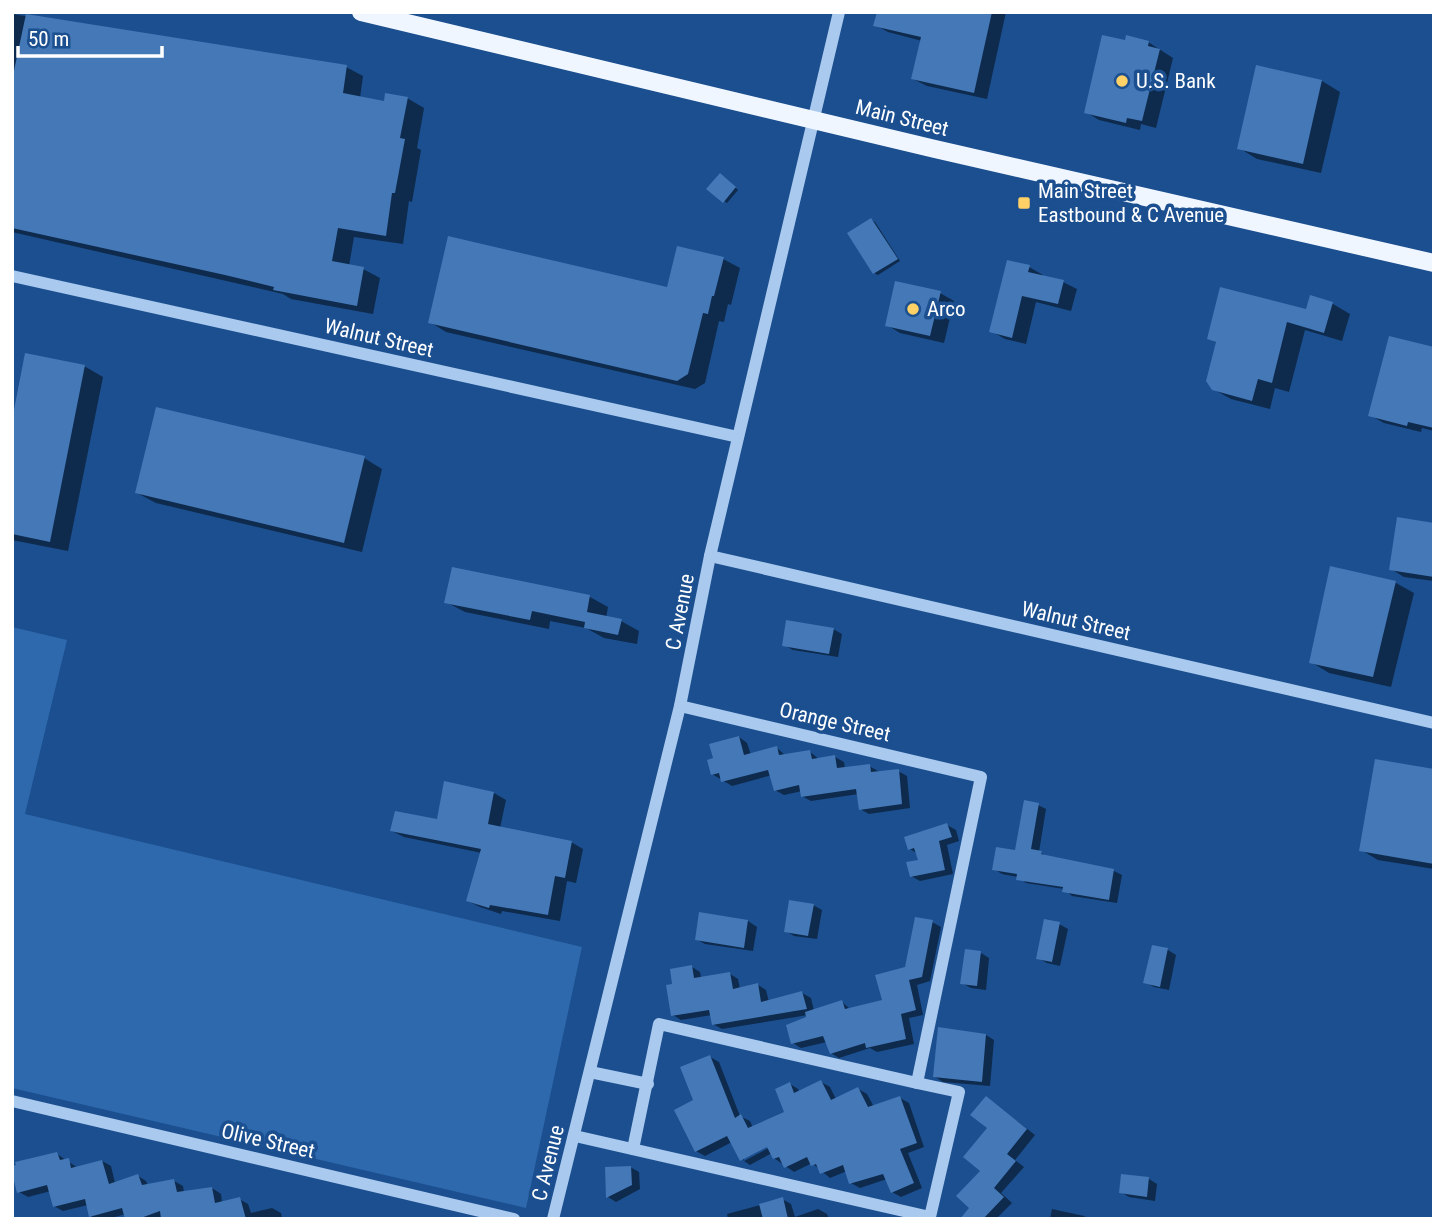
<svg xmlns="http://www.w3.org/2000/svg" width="1446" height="1231" font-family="'Roboto Condensed',sans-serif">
<rect width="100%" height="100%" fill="#1b4f8f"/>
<polygon fill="#2e69ad" points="12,627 67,640 25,814 582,947 526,1208 12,1088"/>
<g fill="#0007">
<polygon points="878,12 1006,12 987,99 927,86 913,79 922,41 888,32 875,25"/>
<polygon points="12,14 346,67 363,76 360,98 385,103 407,98 424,108 417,148 421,150 412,202 409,201 403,244 354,237 349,266 363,269 380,278 373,314 291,299 283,294 12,232"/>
<polygon points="1127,42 1148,42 1173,58 1156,128 1141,124 1140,130 1099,120 1086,112"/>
<polygon points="1258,67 1322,81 1340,92 1321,173 1257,159 1239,148"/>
<polygon points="724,177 738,190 727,203 724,201"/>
<polygon points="871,220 875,222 900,261 878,275 874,273"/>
<polygon points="723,259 740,268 731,305 728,304 724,322 719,321 705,383 695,389 446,332 430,322 668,289"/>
<polygon points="1008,262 1029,267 1043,275 1043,277 1063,282 1077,289 1071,311 1036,302 1026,344 1005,339 991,331"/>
<polygon points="940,293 954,301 944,343 900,333 887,325"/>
<polygon points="1311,298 1333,304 1350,314 1342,341 1305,330 1289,392 1275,388 1270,409 1231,399 1213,389 1217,343 1209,338 1307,311"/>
<polygon points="1434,349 1434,431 1422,428 1421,432 1384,423 1370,415"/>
<polygon points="84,366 103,377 68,551 12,540 12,429"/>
<polygon points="364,458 382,469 362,552 156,503 137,493"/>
<polygon points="1434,524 1434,581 1404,577 1391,569"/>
<polygon points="1332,568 1396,583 1414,593 1391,687 1329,673 1311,662"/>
<polygon points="590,597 608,607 606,618 621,621 639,631 637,644 604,638 586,628 550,621 549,629 465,612 446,602"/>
<polygon points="833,629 842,634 838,657 793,650 784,645"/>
<polygon points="739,737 747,743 751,755 777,748 786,756 810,752 819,759 835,757 844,762 845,769 869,766 878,771 898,771 907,776 910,808 869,814 860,809 859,794 811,801 802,796 802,791 784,795 775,790 772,775 732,786 712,774 715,759"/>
<polygon points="1434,771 1434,869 1378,860 1361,850"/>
<polygon points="494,793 506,800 500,828 571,842 583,849 576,883 567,881 560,921 502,911 501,914 480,907 468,901 482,853 404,837 392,831 438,821"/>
<polygon points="1038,805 1046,809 1039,852 1050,858 1114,871 1122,875 1117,903 1072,896 1064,889 1026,883 1018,877 1002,874 994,869 1017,852"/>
<polygon points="947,825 956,830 959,841 947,845 953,874 920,881 911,876 920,861 918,854 910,849"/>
<polygon points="813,905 822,910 817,939 794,936 786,931"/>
<polygon points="700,914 748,921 757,927 753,951 705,944 696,939"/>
<polygon points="932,922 941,927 930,981 917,985 923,1015 909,1018 914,1044 877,1052 870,1048 839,1058 831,1053 827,1042 801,1048 793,1043 809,1018 808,1015 722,1029 713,1024 712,1015 681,1020 673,1015 674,985 692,967 700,972 701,978 730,974 738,979 740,989 758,985 766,990 769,1002 802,993 811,998 814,1011 842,1002 851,1010 884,1002 907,968"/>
<polygon points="1059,924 1068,929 1060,966 1047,963 1038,958"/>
<polygon points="1153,947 1168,950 1176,955 1169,990 1154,987 1145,982"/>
<polygon points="981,953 989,958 986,990 971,988 962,983"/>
<polygon points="986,1035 994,1040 990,1086 943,1082 934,1076"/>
<polygon points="710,1057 719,1062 740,1116 750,1121 753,1128 786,1113 790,1084 798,1089 800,1093 821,1082 830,1087 836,1099 858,1089 867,1094 874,1107 900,1098 909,1103 924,1147 908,1153 922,1188 901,1197 892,1192 887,1179 860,1188 851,1183 847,1171 830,1178 812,1163 794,1172 774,1158 772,1153 750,1165 744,1161 776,1144 774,1141 744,1157 744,1161 732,1142 705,1156 696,1151 695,1101"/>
<polygon points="987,1098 1035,1135 1015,1160 1024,1167 1001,1193 1012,1203 996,1219 962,1219 971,1208 982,1171 989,1128"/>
<polygon points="57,1154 78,1168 102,1161 111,1166 115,1183 138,1176 146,1181 148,1186 174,1181 183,1186 184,1193 212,1188 221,1194 222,1203 239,1199 248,1204 251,1213 272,1208 281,1213 282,1219 285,1219 127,1219 126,1214 107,1219 96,1219 91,1216 88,1205 63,1211 54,1206 51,1191 28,1197 19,1192"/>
<polygon points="630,1167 639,1172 640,1189 616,1202 608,1197"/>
<polygon points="1149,1179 1157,1184 1155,1201 1129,1197 1121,1192"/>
<polygon points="782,1199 791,1204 795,1217 818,1209 827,1214 829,1219 728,1219 727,1214"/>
<polygon points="1052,1209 1084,1216 1089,1219 1050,1219"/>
</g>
<g fill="#4478b7">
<polygon points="877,12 992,12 974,93 911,79 921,37 873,26"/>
<polygon points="26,14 347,65 343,93 384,101 385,93 408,97 400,138 405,139 395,193 392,193 386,236 338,228 332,261 364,267 357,306 273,290 274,287 225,275 12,228 12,80"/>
<polygon points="1102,35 1125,40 1126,35 1149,41 1148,46 1160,49 1142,121 1127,118 1126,123 1084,113"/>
<polygon points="1256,65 1322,80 1303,164 1237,149"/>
<polygon points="720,173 736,187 723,203 706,189"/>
<polygon points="871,218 898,259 873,274 847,233"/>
<polygon points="448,236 667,287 677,246 724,257 714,296 712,296 708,314 703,313 688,374 677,381 428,323"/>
<polygon points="1007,260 1030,265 1028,272 1064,280 1058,304 1022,296 1012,338 989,332"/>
<polygon points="895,281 941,291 930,336 885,326"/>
<polygon points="1220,287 1306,309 1310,295 1333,302 1324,333 1287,322 1272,383 1258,379 1252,401 1212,390 1206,381 1216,342 1207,339"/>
<polygon points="1389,336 1434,347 1434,428 1408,422 1407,426 1368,416"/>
<polygon points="25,353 85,365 50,542 12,534 12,420"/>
<polygon points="156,407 365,456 344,543 135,493"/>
<polygon points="1397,517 1434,523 1434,577 1389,570"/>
<polygon points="1330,566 1396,581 1373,677 1309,663"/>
<polygon points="452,567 590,595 587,612 622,619 618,635 584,628 585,622 532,611 530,620 444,603"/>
<polygon points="786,620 834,628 829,654 782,646"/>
<polygon points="739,736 744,755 777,746 779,755 810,750 812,759 835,755 837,768 870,764 871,772 899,769 902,804 859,810 856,789 801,797 799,785 774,791 768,770 721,782 719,773 711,775 707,760 713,758 709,744"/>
<polygon points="1375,759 1434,769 1434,864 1359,851"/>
<polygon points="444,781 494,792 488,824 572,841 565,878 555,876 548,915 490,905 489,908 466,901 481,849 390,831 395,811 437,819"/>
<polygon points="1024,800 1039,803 1031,849 1042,851 1041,854 1114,869 1109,900 1062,892 1063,887 1016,880 1017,874 992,870 996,847 1015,850"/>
<polygon points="947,823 952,837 939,841 945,870 910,877 906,862 918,860 914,848 908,850 904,837"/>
<polygon points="789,900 814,904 808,936 784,932"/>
<polygon points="699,912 748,920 744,948 695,940"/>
<polygon points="915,917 933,920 922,977 909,980 916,1010 901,1014 906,1039 866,1048 865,1043 830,1054 823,1036 791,1044 786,1025 806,1017 805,1012 842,1000 845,1009 882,1000 875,975 905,967"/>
<polygon points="1044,919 1060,922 1052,962 1036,959"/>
<polygon points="1152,945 1168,948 1160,987 1143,983"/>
<polygon points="965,949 981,951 977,986 960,984"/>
<polygon points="692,965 694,978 730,972 733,989 758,983 761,1002 802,991 807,1009 712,1025 709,1010 671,1016 666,985 672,984 670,969"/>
<polygon points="938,1027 986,1034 982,1082 933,1077"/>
<polygon points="710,1055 735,1118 741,1114 748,1128 784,1112 775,1089 790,1082 794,1093 821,1080 831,1100 858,1087 868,1107 900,1096 917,1143 900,1149 914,1183 891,1193 883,1174 849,1184 843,1165 820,1174 816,1164 811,1166 807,1157 784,1168 779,1157 773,1159 767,1147 740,1161 727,1136 695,1152 674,1110 693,1100 680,1067"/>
<polygon points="986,1096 1027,1129 1007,1154 1016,1161 994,1188 1004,1197 983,1219 960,1219 969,1208 956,1196 980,1171 963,1157 987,1128 970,1115"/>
<polygon points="57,1152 60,1160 69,1158 71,1168 102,1160 109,1184 138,1174 142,1185 174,1179 177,1192 212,1187 215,1203 240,1197 246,1219 161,1219 160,1211 138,1219 125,1219 122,1208 89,1217 85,1199 53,1207 47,1185 17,1193 12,1173 12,1166 16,1165 15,1162"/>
<polygon points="631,1166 632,1185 606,1198 605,1167"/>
<polygon points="1121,1174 1149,1177 1147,1197 1119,1193"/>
<polygon points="783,1197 788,1219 763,1219 759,1204"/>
</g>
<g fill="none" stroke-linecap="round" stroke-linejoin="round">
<g stroke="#a9c9ee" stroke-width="12">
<polyline points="12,276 738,437"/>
<polyline points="710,556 1434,723"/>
<polyline points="590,1072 648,1084"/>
<polyline points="12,1101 514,1219"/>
<polyline points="575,1136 930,1217 959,1092 917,1083 981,777 680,706"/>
<polyline points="633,1149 659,1024 917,1083"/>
<polyline points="553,1219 680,706 710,556 839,12"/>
</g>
<polyline stroke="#f0f6ff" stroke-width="18" points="361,12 935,149 1434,263"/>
</g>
<g fill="#ffd166" stroke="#1b4f8f" stroke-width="2.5">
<circle cx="1122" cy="81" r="7"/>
<rect x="1017" y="196" width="14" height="14" rx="3.5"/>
<circle cx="913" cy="309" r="7"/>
</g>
<g text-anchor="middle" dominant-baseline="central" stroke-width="7" stroke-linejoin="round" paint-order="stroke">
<g font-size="21" fill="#fff" stroke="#1b4f8f" text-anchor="start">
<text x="1136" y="81">U.S. Bank</text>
<text x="1038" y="191">Main Street<tspan x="1038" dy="24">Eastbound &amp; C Avenue</tspan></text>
<text x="927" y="309">Arco</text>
</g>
<g font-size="21" fill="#fff" stroke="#1b4f8f">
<text transform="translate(902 118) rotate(14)">Main Street</text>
<text transform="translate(379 338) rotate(13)">Walnut Street</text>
<text transform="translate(680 612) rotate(-79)">C Avenue</text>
<text transform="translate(1076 621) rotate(13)">Walnut Street</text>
<text transform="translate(835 722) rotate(13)">Orange Street</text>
<text transform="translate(268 1141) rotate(13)">Olive Street</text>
<text transform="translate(548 1163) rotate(-76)">C Avenue</text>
</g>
</g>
<rect width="1446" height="1231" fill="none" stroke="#ffffff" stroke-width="28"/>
<path d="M18 46v10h144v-10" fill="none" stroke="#ffffff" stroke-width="3.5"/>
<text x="28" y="46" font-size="21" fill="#ffffff" stroke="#1b4f8f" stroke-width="5" paint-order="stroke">50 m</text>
</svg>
